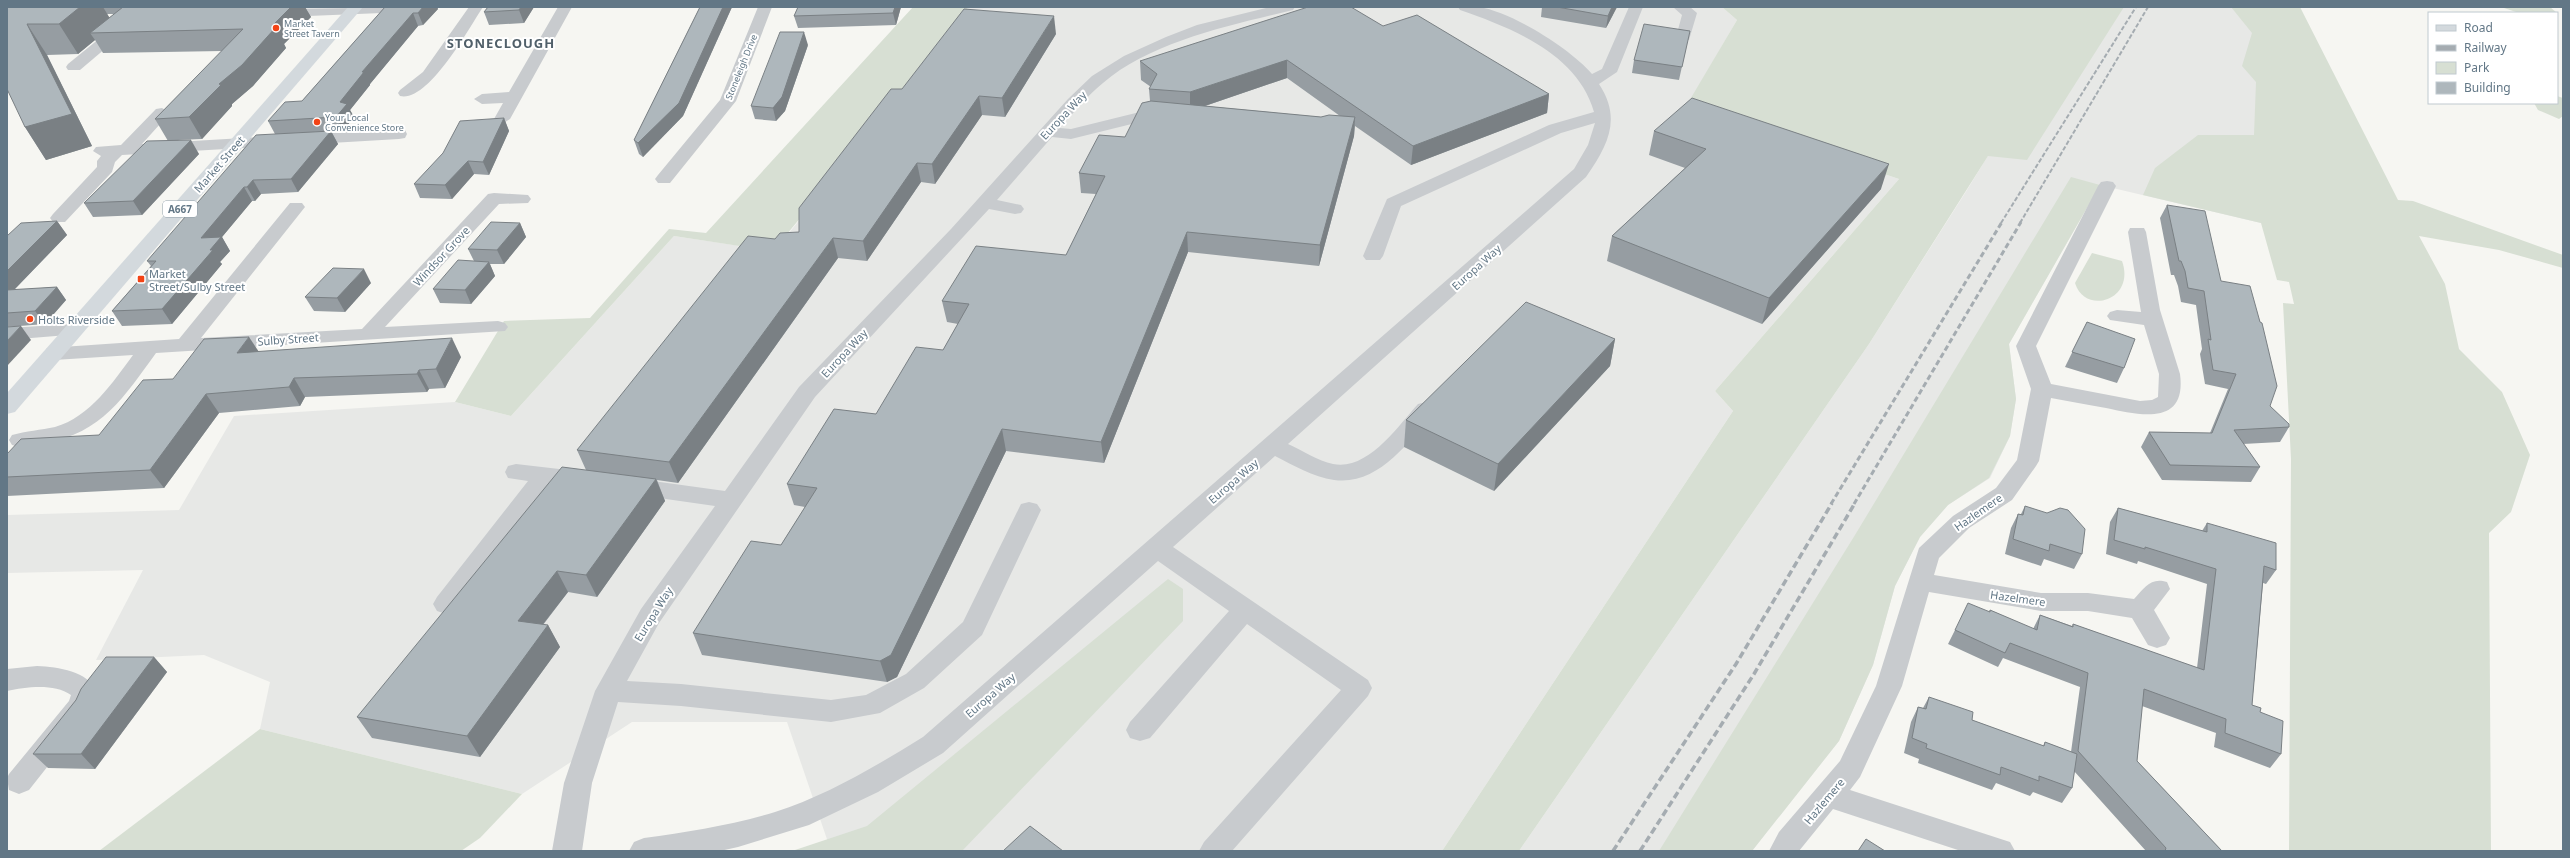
<svg xmlns="http://www.w3.org/2000/svg" width="2570" height="858" font-family="'Noto Sans',sans-serif">
<rect width="100%" height="100%" fill="#f6f6f2"/>
<g fill="#e7e8e6">
<polygon points="968,7 1722,7 1737,20 1686,108 1899,179 1715,391 1733,411 1442,851 831,851 787,722 632,722 522,794 260,729 270,682 204,655 96,660 143,570 7,573 7,515 179,510 234,416 455,402 511,416 674,236 774,251 962,22"/>
<polygon points="2079,7 2300,7 2261,223 2100,185 2009,344 2016,399 2010,436 1990,478 1948,505 1920,537 1895,586 1873,665 1839,741 1752,851 1519,851 1869,344 1967,190"/>
</g>
<g fill="#d7dfd3">
<polygon points="913,7 968,7 962,22 773,251 674,236 511,416 455,402 504,321 590,318 669,229 706,233"/>
<polygon points="1722,7 2124,7 2027,160 1988,156 1869,344 1519,851 1442,851 1733,411 1715,391 1899,179 1685,108 1737,20"/>
<polygon points="2231,7 2300,7 2398,200 2413,201 2563,255 2563,268 2499,250 2419,236 2445,284 2459,349 2502,392 2530,455 2511,512 2489,533 2491,851 2289,851 2291,459 2283,303 2294,304 2289,282 2277,280 2261,223 2143,195 2155,168 2198,135 2254,135 2256,82 2242,66 2252,33"/>
<polygon points="2501,7 2550,7 2557,13 2519,13"/>
<polygon points="2557,96 2563,98 2563,116 2559,119 2538,110 2534,103 2557,103"/>
<polygon points="2071,177 2100,185 2009,344 2016,399 2010,436 1989,478 1948,505 1920,537 1895,586 1873,665 1839,741 1752,851 1659,851 1855,535"/>
<path d="M2092,253l30,8c14,39 -37,55 -47,22z"/>
<polygon points="1168,579 1183,589 1183,621 962,851 792,851 867,826"/>
<polygon points="260,729 522,794 480,838 461,851 99,851"/>
</g>
<g fill="none" stroke-linecap="round" stroke-linejoin="round">
<g fill="#c8cbce" fill-rule="evenodd">
<polygon points="257,7 272,7 271,9 438,7 431,11 259,18 252,14"/>
<path d="M469,7h14c-14,21 -55,96 -83,89l-2,-3 2,-3 23,-18z"/>
<polygon points="558,7 572,7 510,119 502,124 496,123 494,119 503,103 482,104 474,99 482,94 509,92"/>
<polygon points="758,7 772,7 736,101 670,183 658,183 655,179 658,175 720,100"/>
<path d="M1270,7h25l-2,3c-61,15 -141,31 -190,73 -16,13 -29,29 -43,45l11,1 81,-20 18,3 2,4 -8,5 -12,-2 -81,20 -19,-2 -55,63 24,5 3,4 -3,4 -6,1 -26,-5 -174,188 -156,226 -32,58 54,3 150,16 35,-5 40,-21 57,-52 58,-118 8,-2 8,2 4,6 -59,125 -58,53 -44,25 -49,9 -150,-16 -63,-4 -26,81 -10,68h-30l12,-68 31,-92 46,-82 74,-103 -84,-12 -8,-2 -3,-6 3,-6 8,-2 94,13 74,-104 152,-158 117,-130 24,-23 32,-20 42,-19 31,-12z"/>
<path d="M1458,7c7,0 14,-1 21,0 33,5 92,42 113,67l10,-5 27,-62h14l-26,65 -18,12c23,35 9,61 -13,93l-298,267c14,6 30,17 45,20 35,7 65,-38 85,-60l8,-2 8,2 3,5 -3,5c-27,29 -56,72 -100,66 -21,-3 -41,-15 -59,-24l-102,91 195,133 4,8 -4,8 -136,155h-33l5,-9 137,-152 -94,-66 -97,114 -10,3 -10,-3 -4,-8 4,-8 99,-111 -71,-50 -215,192 -65,39 -69,33 -71,22 -18,4h-91l5,-9 10,-4c44,-6 88,-13 131,-26 53,-17 101,-46 148,-75l651,-568 14,-24 7,-22 -34,10 -160,73 -18,50 -3,4h-14l-3,-4 24,-57 162,-74 45,-13c-16,-58 -82,-84 -134,-102z"/>
<polygon points="1673,7 1690,7 1697,13 1689,40 1679,40 1676,37 1682,15"/>
<polygon points="121,23 129,28 126,31 80,70 68,70 66,67 68,64 116,25"/>
<polygon points="162,108 170,113 142,144 399,129 405,130 407,134 405,138 399,139 122,155 115,162 112,172 65,222 53,222 50,218 53,214 97,167 97,161 101,156 93,151 96,147 121,145 156,109"/>
<path d="M2107,181l6,1 3,4 -80,160 15,38 89,17 12,-1 6,-3 1,-23 -15,-49 -34,-5 -3,-4 3,-4 7,-2 24,2 -13,-80 2,-4h14l2,4 14,78 20,64c7,53 -41,41 -74,34 -19,-3 -37,-7 -55,-10l-12,63 -3,5 -24,34 -43,28 -30,30 -5,17 107,18h47l46,6c11,-12 17,-22 33,-17l3,7 -16,21 16,28 -4,7 -9,3 -9,-3 -16,-27 -44,-7h-47l-112,-19 -27,94 -42,91 -10,13 160,52 5,9h-54l-128,-42 -34,42h-30l10,-19 61,-71 36,-75 43,-138 34,-32 43,-28 21,-28 14,-71 -15,-43 82,-160 3,-4z"/>
<path d="M494,193l34,2 3,4 -3,4 -29,1 -114,123 113,-6 7,2 3,4 -3,4 -349,22c-32,44 -54,80 -111,90 -11,3 -22,5 -33,2l-3,-5 3,-5c14,-4 29,-5 43,-8 35,-10 58,-45 78,-72l-79,5 -7,-2 -3,-5 3,-5 132,-9 111,-136h12l3,4 -104,131 161,-9 126,-135z"/>
<polygon points="73,324 80,326 83,330 80,334 7,340 7,328"/>
<polygon points="516,464 585,472 593,474 596,480 593,486 585,488 551,484 455,611 446,614 437,611 433,604 437,597 528,481 508,478 505,472 508,466"/>
<path d="M37,666c22,1 50,5 61,26l-9,22 -60,76 -10,4 -10,-4 -2,-12 2,-4 60,-73 2,-6c-17,-12 -45,-8 -64,-4v-22z"/>
</g>
<polygon fill="#d3d9dd" fill-rule="evenodd" points="348,7 363,7 15,412 7,414 7,393"/>
<g stroke="#a5acb1" stroke-width="2" stroke-dasharray="4.5 2" stroke-linecap="butt">
<polyline points="2001,223 2136,7"/>
<polyline points="2020,223 2148,7"/>
</g>
<g stroke="#a5acb1" stroke-width="3" stroke-dasharray="5.5 3" stroke-linecap="butt">
<polyline points="1831,504 2002,222"/>
<polyline points="1854,504 2021,222"/>
</g>
<g stroke="#a5acb1" stroke-width="3.5" stroke-dasharray="7 3.5" stroke-linecap="butt">
<polyline points="1613,851 1736,664 1832,503"/>
<polyline points="1640,851 1754,674 1855,503"/>
</g>
</g>
<g fill="#969da2" fill-rule="evenodd">
<path d="M7,7h298l6,10 -27,27 2,4 -33,38 -21,18v2l-30,33 -24,1 21,14 -57,61 -49,2 -9,-14 84,-62 -13,-22 67,-68 -119,2 -8,-13 -17,14 -31,1 45,91 -46,14 -21,-33zM107,14h7l-5,4z"/>
<polygon points="385,7 437,7 438,9 423,25 418,26 370,84 370,85 350,110 354,117 343,131 331,131 338,144 298,192 261,194 255,201 252,201 222,237 230,251 220,262 222,264 172,324 122,326 112,311 151,266 147,261 275,134 268,121 302,101"/>
<polygon points="488,7 534,7 524,23 489,25 484,12"/>
<polygon points="700,7 732,7 683,116 643,157 639,154 634,140"/>
<polygon points="798,7 901,7 896,25 798,28 794,16"/>
<polygon points="1542,7 1617,7 1606,28 1541,17"/>
<path d="M1383,26l166,68 -2,19 -136,52 -56,-39 -1,10 -35,130 -131,-14 -84,211 -98,-12 -109,226 -10,5 -185,-27 -9,-22 88,-88 24,-38 -11,-2 -7,-21 89,-70 67,-64 15,-26 -11,-2 -5,-21 124,-46 30,-61 -15,-1 -2,-20 46,-36 25,-36 -1,-12 2,-2 -10,-7 -1,-19zM1287,78l53,38 -19,1 -116,-11z"/>
<polygon points="1056,34 1005,117 982,115 935,184 921,182 867,261 838,258 678,483 657,480 665,501 597,597 568,592 543,625 548,625 560,647 480,757 372,738 357,717 586,470 577,450 775,239 799,232 902,89"/>
<polygon points="1687,43 1679,80 1632,73 1634,60"/>
<polygon points="808,45 785,111 776,121 755,119 751,106"/>
<polygon points="504,118 509,131 489,175 474,174 452,199 420,198 414,184"/>
<polygon points="1654,131 1881,189 1762,324 1607,261 1612,236 1685,168 1649,155"/>
<polygon points="2167,205 2221,281 2270,406 2289,427 2280,442 2243,444 2260,467 2251,482 2162,480 2141,447 2149,432 2210,433 2228,389 2205,384 2200,354 2202,349 2196,305 2181,302 2178,286 2174,275 2171,275 2160,218"/>
<polygon points="57,221 67,235 14,290 57,287 66,300 45,324 7,327 7,236"/>
<polygon points="520,223 526,237 504,264 490,264 495,276 471,304 440,303 433,289 474,261 468,249"/>
<polygon points="371,283 345,312 314,311 305,297"/>
<polygon points="2087,322 2124,368 2117,383 2065,367"/>
<polygon points="1615,339 1610,366 1494,491 1404,447 1406,420"/>
<polygon points="259,352 461,357 445,388 429,389 427,392 305,397 300,406 219,413 164,488 7,496 7,454 99,435 173,379"/>
<polygon points="2025,506 2082,554 2074,569 2044,559 2041,566 2005,554 2011,528 2018,514 2021,514"/>
<polygon points="2118,508 2202,531 2207,523 2276,570 2266,584 2263,583 2252,705 2260,712 2281,754 2270,768 2214,747 2216,733 2142,706 2137,761 2222,851 2146,851 2074,771 2072,788 2062,803 2033,792 2030,796 1996,783 1992,790 1918,763 1919,759 1904,753 1911,722 1918,707 1923,708 1929,697 1972,720 2043,746 2045,742 2071,752 2080,687 2003,658 1998,667 1948,644 1955,630 1989,612 1990,610 2033,629 2040,615 2072,626 2073,624 2197,668 2207,584 2138,561 2137,564 2106,554 2110,522"/>
<polygon points="154,657 167,672 95,769 48,768 33,754"/>
</g>
<g fill="#7a8084">
<polygon points="80,7 103,7 114,25 90,33 95,40 78,54 59,24"/>
<polygon points="291,7 305,7 311,17 284,44 286,48 253,86 232,104 232,106 202,139 189,117 219,84 273,25"/>
<polygon points="423,7 437,7 438,9 423,25 418,13"/>
<polygon points="521,7 534,7 524,23 519,10"/>
<polygon points="723,7 732,7 683,116 643,157 638,143"/>
<polygon points="895,7 901,7 896,25 893,13"/>
<polygon points="1612,7 1617,7 1606,28 1608,16"/>
<polygon points="413,13 418,26 370,84 370,85 350,110 354,117 343,131 336,117 340,102 362,72"/>
<polygon points="1054,16 1056,34 1005,117 1002,98"/>
<polygon points="27,24 47,55 92,146 46,160 25,127"/>
<polygon points="804,32 808,45 785,111 776,121 773,108"/>
<polygon points="1287,60 1287,78 1190,111 1190,92"/>
<polygon points="1549,94 1547,113 1411,165 1413,146"/>
<polygon points="979,96 982,115 935,184 932,164"/>
<polygon points="1355,117 1354,136 1319,266 1320,245"/>
<polygon points="504,118 509,131 489,175 483,162"/>
<polygon points="331,131 338,144 298,192 291,179"/>
<polygon points="191,140 199,154 142,215 133,201"/>
<polygon points="468,161 474,174 452,199 445,185"/>
<polygon points="917,163 921,182 867,261 863,241"/>
<polygon points="1889,164 1881,189 1762,324 1769,298"/>
<polygon points="253,180 261,194 255,201 247,187"/>
<polygon points="244,187 252,201 222,237 230,251 220,262 222,264 172,324 162,309 201,238"/>
<polygon points="57,221 67,235 10,294 7,290 7,271"/>
<polygon points="520,223 526,237 504,264 497,250"/>
<polygon points="1187,232 1188,252 1104,463 1101,442"/>
<polygon points="833,238 838,258 678,483 669,462"/>
<polygon points="489,262 495,276 471,304 465,290"/>
<polygon points="364,269 371,283 345,312 337,298"/>
<polygon points="57,287 66,300 45,324 35,311"/>
<polygon points="21,326 31,340 7,366 7,341"/>
<polygon points="249,337 261,355 237,353"/>
<polygon points="452,338 461,357 445,388 436,369"/>
<polygon points="1615,339 1610,366 1494,491 1498,464"/>
<polygon points="419,370 429,389 427,392 417,374"/>
<polygon points="294,378 305,397 300,406 289,387"/>
<polygon points="206,394 219,413 164,488 150,470"/>
<polygon points="1002,429 1006,451 897,677 887,682 880,661"/>
<polygon points="656,479 665,501 597,597 586,575"/>
<polygon points="557,571 568,592 529,642 518,621"/>
<polygon points="548,625 560,647 480,757 467,736"/>
<polygon points="154,657 167,672 95,769 81,754"/>
</g>
<g fill="#aeb7bc" stroke="#7a8084">
<polygon points="7,7 80,7 59,24 27,24 72,114 25,127 7,89"/>
<polygon points="123,7 291,7 273,25 276,27 242,65 219,84 221,85 189,117 155,119 243,29 90,33"/>
<polygon points="385,7 423,7 418,13 413,13 362,72 364,72 340,102 347,104 336,117 268,121 285,102 302,101"/>
<polygon points="488,7 521,7 519,10 484,12"/>
<polygon points="700,7 723,7 679,103 638,143 634,140"/>
<polygon points="798,7 895,7 893,13 794,16"/>
<polygon points="1308,7 1351,7 1383,26 1417,15 1549,94 1413,146 1287,60 1190,92 1149,89 1157,74 1140,61"/>
<polygon points="1557,7 1612,7 1608,16"/>
<polygon points="964,9 1054,16 1002,98 979,96 932,164 917,163 863,241 833,238 669,462 577,450 748,236 775,239 780,233 799,232 799,208 891,89 902,89"/>
<polygon points="1644,24 1690,31 1682,67 1634,60"/>
<polygon points="780,32 804,32 782,97 773,108 751,106"/>
<polygon points="1692,98 1889,164 1769,298 1612,236 1706,149 1654,131"/>
<polygon points="1151,101 1321,117 1329,115 1355,117 1320,245 1187,232 1101,442 1002,429 891,655 880,661 693,633 751,541 781,545 817,488 787,484 834,409 876,414 916,347 943,350 969,304 942,301 976,246 1066,255 1105,176 1079,173 1099,135 1125,137 1142,103"/>
<polygon points="504,118 483,162 468,161 445,185 414,184 443,153 460,121"/>
<polygon points="331,131 291,179 253,180 247,187 244,187 201,238 221,237 210,250 213,250 162,309 112,311 156,261 147,261 256,135"/>
<polygon points="191,140 133,201 84,203 147,141"/>
<polygon points="2167,205 2205,211 2221,281 2250,286 2260,322 2262,323 2277,386 2270,406 2289,424 2289,427 2234,430 2260,467 2170,465 2149,432 2212,433 2236,374 2213,370 2208,339 2211,340 2204,291 2188,288 2185,271 2181,261 2179,261"/>
<polygon points="57,221 7,271 7,236 21,223"/>
<polygon points="491,222 520,223 497,250 468,249"/>
<polygon points="458,260 489,262 465,290 433,289"/>
<polygon points="333,268 364,269 337,298 305,297"/>
<polygon points="57,287 35,311 7,313 7,290"/>
<polygon points="1526,302 1615,339 1498,464 1406,420"/>
<polygon points="2087,322 2135,339 2124,368 2072,352"/>
<polygon points="21,326 7,341 7,327"/>
<polygon points="249,337 237,353 452,338 436,369 419,370 417,374 294,378 289,387 206,394 150,470 7,477 7,454 21,439 99,435 143,380 173,379 204,339"/>
<polygon points="562,467 656,479 586,575 557,571 518,621 548,625 467,736 357,717"/>
<polygon points="2025,506 2047,513 2060,508 2068,510 2085,529 2082,554 2050,544 2049,551 2013,539 2018,514 2023,515"/>
<polygon points="2118,508 2207,532 2207,523 2276,543 2276,570 2264,566 2252,705 2261,708 2260,712 2283,721 2281,754 2225,733 2226,719 2144,689 2137,761 2222,851 2165,851 2166,848 2078,751 2088,673 2010,643 2005,653 1955,630 1968,603 1990,612 1990,610 2037,630 2040,615 2073,627 2073,624 2204,670 2216,569 2145,547 2145,549 2114,540"/>
<polygon points="106,657 154,657 81,754 33,754 76,700 81,689"/>
<polygon points="1929,697 1973,712 1972,720 2044,746 2045,742 2077,754 2072,788 2039,776 2039,781 2001,767 2000,775 1926,748 1927,744 1912,738 1918,707 1926,709"/>
<polygon points="1030,826 1063,851 1003,851"/>
<polygon points="1866,839 1885,851 1858,851"/>
</g>
<g fill="#f34315" stroke="#fff" stroke-width="1.5">
<circle cx="276" cy="28" r="4"/>
<circle cx="317" cy="122" r="4"/>
<rect x="137" y="275" width="8" height="8" rx="2"/>
<circle cx="30" cy="319" r="4"/>
</g>
<g text-anchor="middle" dominant-baseline="central" stroke-width="4" stroke-linejoin="round" paint-order="stroke">
<g font-size="9" fill="#627786" stroke="#fff" text-anchor="start">
<text x="284" y="23">Market<tspan x="284" dy="10">Street Tavern</tspan></text>
<text x="325" y="117">Your Local<tspan x="325" dy="10">Convenience Store</tspan></text>
</g>
<g font-size="9" fill="#627786" stroke="#fff">
<text transform="translate(741 67) rotate(-68)">Stoneleigh Drive</text>
</g>
<rect fill="#fff" stroke="#91a0aa" stroke-width="1" x="163" y="201" width="34" height="16" rx="3"/>
<g font-size="10" font-weight="bold" fill="#627786">
<text x="180" y="209">A667</text>
</g>
<g font-size="11" fill="#627786" stroke="#fff">
<text transform="translate(1063 115) rotate(-47)">Europa Way</text>
<text transform="translate(219 164) rotate(-49)">Market Street</text>
<text transform="translate(441 256) rotate(-47)">Windsor Grove</text>
<text transform="translate(1476 267) rotate(-42)">Europa Way</text>
<text transform="translate(288 339) rotate(-4)">Sulby Street</text>
<text transform="translate(844 353) rotate(-47)">Europa Way</text>
<text transform="translate(1233 481) rotate(-41)">Europa Way</text>
<text transform="translate(1978 512) rotate(-35)">Hazlemere</text>
<text transform="translate(2018 598) rotate(8)">Hazelmere</text>
<text transform="translate(653 614) rotate(-58)">Europa Way</text>
<text transform="translate(990 695) rotate(-41)">Europa Way</text>
<text transform="translate(1824 801) rotate(-50)">Hazlemere</text>
</g>
<g font-size="11" fill="#627786" stroke="#fff" text-anchor="start">
<text x="149" y="273">Market<tspan x="149" dy="13">Street/Sulby Street</tspan></text>
<text x="38" y="319">Holts Riverside</text>
</g>
<g font-size="13" font-weight="bold" letter-spacing="1" fill="#51606a" stroke="#fff">
<text x="501" y="43">STONECLOUGH</text>
</g>
</g>
<rect width="2570" height="858" fill="none" stroke="#627786" stroke-width="16"/>
<rect x="2428" y="12" width="130" height="92" fill="#ffffff" stroke="#c0c9cf"/>
<rect x="2436" y="25" width="20" height="6" fill="#d3d9dd" stroke="#c0c9cf"/>
<text x="2464" y="32" font-size="12" fill="#627786">Road</text>
<rect x="2436" y="45" width="20" height="6" fill="#a5acb1" stroke="#c0c9cf"/>
<text x="2464" y="52" font-size="12" fill="#627786">Railway</text>
<rect x="2436" y="62" width="20" height="12" fill="#d7dfd3" stroke="#c0c9cf"/>
<text x="2464" y="72" font-size="12" fill="#627786">Park</text>
<rect x="2436" y="82" width="20" height="12" fill="#aeb7bc" stroke="#c0c9cf"/>
<text x="2464" y="92" font-size="12" fill="#627786">Building</text>
</svg>
